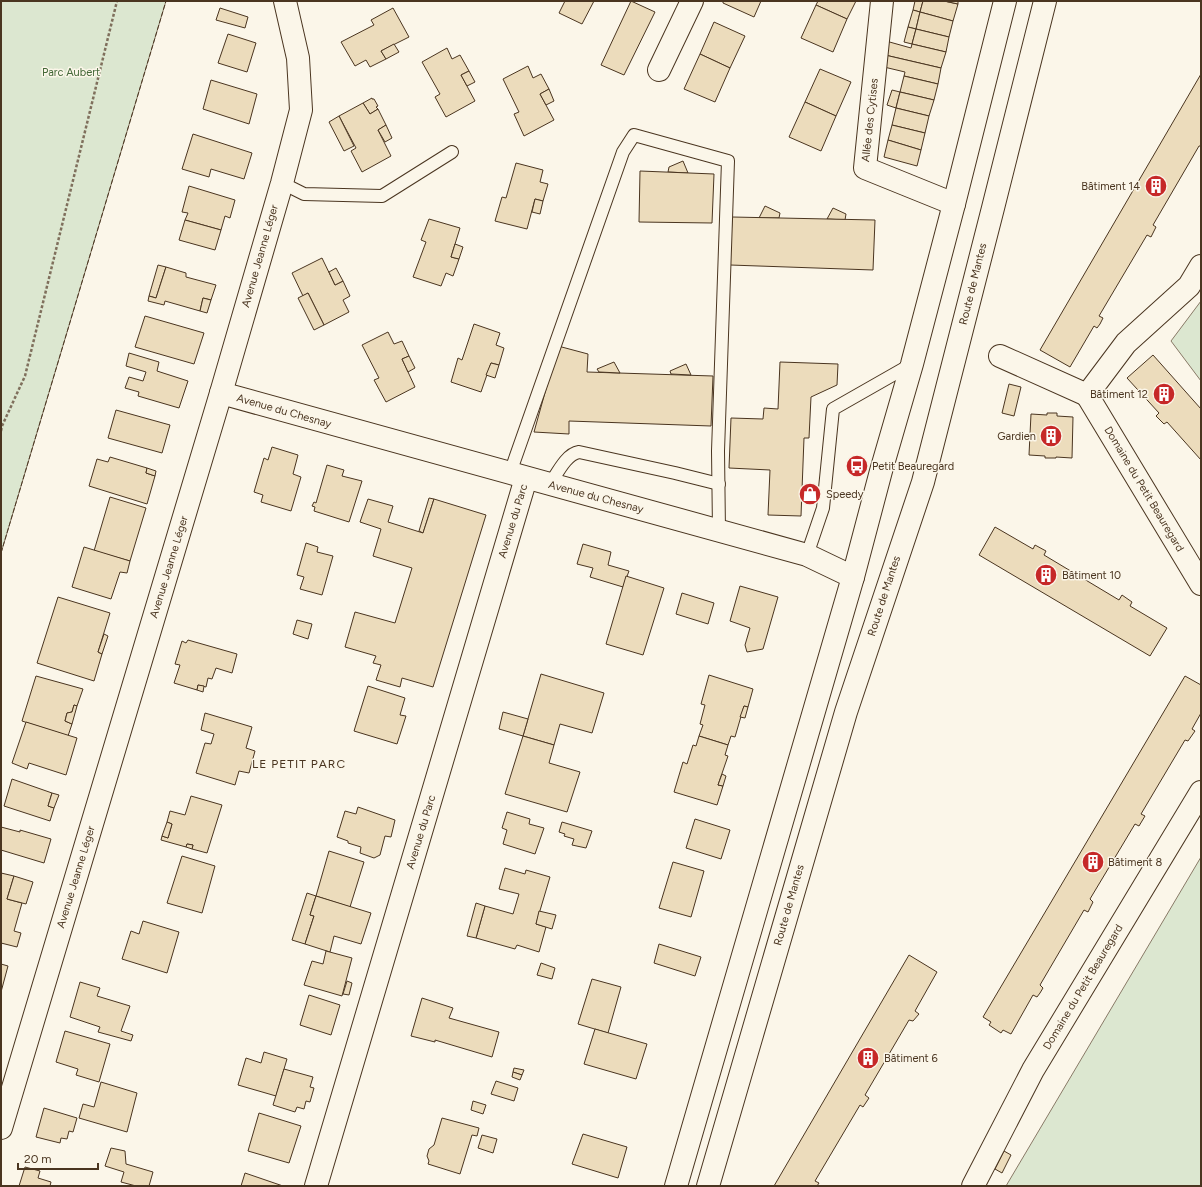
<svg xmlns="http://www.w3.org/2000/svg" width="1202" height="1187" font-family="Figtree,sans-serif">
<rect width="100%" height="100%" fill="#fbf6e9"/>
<g fill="#dce7d0" stroke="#887966">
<polygon points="1,1 166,1 1,553"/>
<polygon points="1201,301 1201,381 1171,341"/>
<polygon points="1201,857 1201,1186 1006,1186"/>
</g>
<g fill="#ecdcbc" stroke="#4a3520">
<polygon points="565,1 594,1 582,24 559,13"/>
<polygon points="631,1 655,12 624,75 601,65"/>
<polygon points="723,1 761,1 754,17 723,3"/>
<polygon points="818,1 856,1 847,19 816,5"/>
<polygon points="915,1 923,1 920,12 913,10"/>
<polygon points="923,1 944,1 958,4 953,21 920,12"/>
<polygon points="944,1 958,1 958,4"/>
<polygon points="816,5 847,19 833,52 801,38"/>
<polygon points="220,8 248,17 245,28 216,20"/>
<polygon points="393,8 409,37 381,51 386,59 370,67 366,60 355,66 341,42 374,25 371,20"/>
<polygon points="913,10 920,12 916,29 908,27"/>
<polygon points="920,12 953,21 949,37 916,29"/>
<polygon points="714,22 745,36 730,68 700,54"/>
<polygon points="908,27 916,29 912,44 904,42"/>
<polygon points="916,29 949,37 946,52 912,44"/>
<polygon points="228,34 256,43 247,72 218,63"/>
<polygon points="886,41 911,48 912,44 946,52 941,68 885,55"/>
<polygon points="394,44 399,52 386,59 381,51"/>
<polygon points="447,48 452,59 460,55 469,71 461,75 475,101 446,117 435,97 440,94 422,62"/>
<polygon points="700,54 730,68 715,102 684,89"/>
<polygon points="885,55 941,68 938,84 904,76 905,72 884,67"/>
<polygon points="528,66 533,78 541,74 549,89 540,94 554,120 524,136 514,114 519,112 503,79"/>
<polygon points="820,69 851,82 836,116 805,102"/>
<polygon points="469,71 475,82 467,86 461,75"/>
<polygon points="1201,74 1201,146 1199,146 1153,225 1156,227 1151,237 1147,235 1099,316 1103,318 1100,324 1097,328 1094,326 1070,367 1040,350"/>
<polygon points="904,76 938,84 934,100 900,92"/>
<polygon points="211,80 257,94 249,124 203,109"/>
<polygon points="549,89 554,101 546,105 540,94"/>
<polygon points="892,90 900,92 896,108 887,105"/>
<polygon points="900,92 934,100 929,116 896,108"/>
<polygon points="372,98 372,99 374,99 378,106 376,107 378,109 370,114 363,103"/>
<polygon points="805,102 836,116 821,151 789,137"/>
<polygon points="363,103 370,114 378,109 386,125 378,130 391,156 362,172 351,151 356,148 339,116"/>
<polygon points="896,108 929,116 925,133 892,125"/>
<polygon points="339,116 354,146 344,151 329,122"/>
<polygon points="386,125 392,138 385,142 378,130"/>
<polygon points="892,125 925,133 921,150 888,140"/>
<polygon points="193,134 252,153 244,179 211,169 209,177 182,169"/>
<polygon points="888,140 921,150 917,166 884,157"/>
<polygon points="683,161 688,173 668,172 669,167"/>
<polygon points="516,163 543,170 540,182 548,184 543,201 535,199 527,229 495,221 502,197 506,198"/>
<polygon points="640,171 714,174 712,223 639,222"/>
<polygon points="189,186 235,200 230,218 225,216 221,230 185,220 188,213 182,212"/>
<polygon points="535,199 543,201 540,214 532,212"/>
<polygon points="765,206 780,213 779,218 759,218"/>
<polygon points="833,208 846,214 845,220 827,219"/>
<polygon points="732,217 875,220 873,270 730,265"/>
<polygon points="429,219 460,228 451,257 459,259 453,276 446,273 441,286 413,277 426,242 421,240"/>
<polygon points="185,220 221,230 215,250 179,240"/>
<polygon points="455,244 463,247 459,259 451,257"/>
<polygon points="322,258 335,285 343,281 350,296 343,300 349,312 324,325 308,293 303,296 292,273"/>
<polygon points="158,265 166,267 156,298 149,296"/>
<polygon points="166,267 186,273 186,277 216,285 211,300 203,298 200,311 165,301 164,305 148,301 149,296 156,298"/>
<polygon points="336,268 343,281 335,285 329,272"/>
<polygon points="308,293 324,325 314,330 298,298"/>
<polygon points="203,298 211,300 207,313 200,311"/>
<polygon points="145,316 204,333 194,364 135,347"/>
<polygon points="474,324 500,333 496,345 504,348 499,365 491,363 481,392 451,382 458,358 462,360"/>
<polygon points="388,332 394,344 402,341 409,356 402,359 415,387 386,402 374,380 379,378 362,345"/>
<polygon points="558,346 588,354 587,372 713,376 711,426 569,421 569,434 534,432"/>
<polygon points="129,353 159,362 157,371 188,381 179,408 138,396 139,392 125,388 129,377 143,381 146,372 126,366"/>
<polygon points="1153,355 1201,409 1201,460 1167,422 1164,424 1156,416 1159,413 1127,378"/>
<polygon points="409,356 415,368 408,372 402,359"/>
<polygon points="614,362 620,373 599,372 597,369"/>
<polygon points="780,362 838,364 837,385 811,397 809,438 804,438 801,516 768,515 770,470 729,468 731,418 763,419 764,408 778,409"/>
<polygon points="491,363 499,365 495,378 486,375"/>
<polygon points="686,364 691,375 671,374 670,371"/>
<polygon points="1009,384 1021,387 1014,416 1002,413"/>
<polygon points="116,410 170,425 162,453 108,438"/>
<polygon points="1047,413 1057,413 1057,416 1073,417 1072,458 1056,457 1056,458 1045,458 1045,456 1029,455 1031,414 1047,415"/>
<polygon points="272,447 298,455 293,474 301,477 291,511 261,502 263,495 254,492 264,458 268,460"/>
<polygon points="110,457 147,468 146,473 155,476 147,504 89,486 97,459 108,462"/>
<polygon points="327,465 344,470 342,476 362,481 349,522 314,511 315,507 312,506 314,502 316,503"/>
<polygon points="147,468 156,471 155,476 146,473"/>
<polygon points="110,497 146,508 130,561 94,551"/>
<polygon points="429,498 434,499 423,533 419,531"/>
<polygon points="368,499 393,506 388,522 423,533 434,499 486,515 433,687 402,678 400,687 376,680 381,665 373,663 376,656 345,647 355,612 395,623 412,568 373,556 381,529 360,522"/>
<polygon points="995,527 1033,549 1035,545 1046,551 1044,555 1119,600 1122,595 1132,602 1130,606 1167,628 1150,656 979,555"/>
<polygon points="306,543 318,547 317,552 333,556 322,595 300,589 304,577 297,575"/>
<polygon points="583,544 611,552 608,565 629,571 623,587 590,577 593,568 577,564"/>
<polygon points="84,547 130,561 127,573 120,572 111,599 72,587"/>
<polygon points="626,576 664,588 643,655 606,644"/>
<polygon points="740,586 778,597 763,649 747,652 745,645 750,628 730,621"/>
<polygon points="682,593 714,603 708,624 676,614"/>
<polygon points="58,597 110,613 98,652 102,654 94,681 37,663"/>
<polygon points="297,620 312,624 308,639 293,634"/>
<polygon points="104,634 108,636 102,654 98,652"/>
<polygon points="188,640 237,654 232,673 216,668 212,679 208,678 206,687 198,685 197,690 174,683 180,665 175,664 182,641 186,643"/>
<polygon points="541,674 604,693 592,733 560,724 554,745 523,736"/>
<polygon points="709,675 753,689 748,707 744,706 735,737 731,736 728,745 699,736 703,725 700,724 705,705 701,704"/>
<polygon points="36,676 83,689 77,706 74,705 72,712 67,713 65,721 72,724 68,736 22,721"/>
<polygon points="1185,676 1201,685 1201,713 1192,729 1195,731 1188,741 1185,740 1141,814 1145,816 1139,826 1135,824 1090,899 1093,902 1088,912 1084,910 1040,985 1043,988 1040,993 1037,997 1033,995 1011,1034 1003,1030 1001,1033 989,1025 991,1022 983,1017"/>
<polygon points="198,685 204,686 203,692 197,690"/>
<polygon points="368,686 405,698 400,715 406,716 397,744 354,731"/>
<polygon points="74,705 77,706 72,724 65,721 67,713 72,712"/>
<polygon points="744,706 748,707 745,718 740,717"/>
<polygon points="503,712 528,719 523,736 499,729"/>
<polygon points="205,713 252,727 246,748 255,751 249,773 239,771 235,785 196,773 205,743 211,744 214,734 201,730"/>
<polygon points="26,722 77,738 66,775 29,763 27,769 12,763"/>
<polygon points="523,736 554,745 549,763 580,772 567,812 505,794"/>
<polygon points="699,736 728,745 725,755 728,756 718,785 723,786 717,805 674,792 683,762 687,764 693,745 696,746"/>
<polygon points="722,774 726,776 723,786 718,785"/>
<polygon points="12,779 52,793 48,806 54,808 50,821 4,806"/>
<polygon points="52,793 59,795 54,808 48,806"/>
<polygon points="191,796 222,805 207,853 192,849 193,845 187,844 186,847 161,840 162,836 168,838 172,824 167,822 170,811 185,815"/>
<polygon points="358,807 395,820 391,837 385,836 380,855 374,858 360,853 361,847 348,843 348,841 337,837 345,811 356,814"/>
<polygon points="507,812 530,819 529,824 544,828 535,854 503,844 507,830 502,828"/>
<polygon points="695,819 730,830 721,859 686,848"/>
<polygon points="167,822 172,824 168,838 162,836"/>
<polygon points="562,822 592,831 586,848 572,845 574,839 564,836 565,834 559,832"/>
<polygon points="1,827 20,832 20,830 51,839 44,863 1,850"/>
<polygon points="187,844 193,845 192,849 186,847"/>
<polygon points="329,851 364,862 350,907 316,896"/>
<polygon points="182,856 215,866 202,913 167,903"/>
<polygon points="673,862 704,871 691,917 659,908"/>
<polygon points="505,868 525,874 526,870 550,877 536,924 546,927 539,952 517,945 515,949 476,938 485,906 513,914 519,894 499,889"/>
<polygon points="1,873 14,876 7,899 22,903 14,931 21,933 17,947 1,943"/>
<polygon points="14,876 33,882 26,904 7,899"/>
<polygon points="307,893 316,896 310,915 314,916 305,944 292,940"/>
<polygon points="316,896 371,913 361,944 334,936 330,952 305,944 314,916 310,915"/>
<polygon points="476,903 485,906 476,938 467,936"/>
<polygon points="539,911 556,915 552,929 536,924"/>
<polygon points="143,921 179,932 167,973 122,959 131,931 139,934"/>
<polygon points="659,944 701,957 695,976 654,963"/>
<polygon points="326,951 352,958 342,996 304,985 312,961 323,964"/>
<polygon points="909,955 937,972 915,1011 919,1014 913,1021 909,1020 865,1095 869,1098 863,1107 860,1105 815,1181 819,1183 817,1186 774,1186"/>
<polygon points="541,963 555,968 552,979 537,975"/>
<polygon points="1,964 8,966 1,992"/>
<polygon points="592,979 621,987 608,1033 578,1024"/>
<polygon points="347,981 352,983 349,995 343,994"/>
<polygon points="80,982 100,988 97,996 130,1006 121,1031 133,1035 131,1041 98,1032 100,1027 70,1017"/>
<polygon points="309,995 340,1005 331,1035 300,1025"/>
<polygon points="422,998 453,1008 449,1018 499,1032 492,1057 435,1040 435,1042 411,1036"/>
<polygon points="595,1029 647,1044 636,1079 584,1064"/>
<polygon points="65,1031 110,1044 99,1082 76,1075 78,1069 56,1062"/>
<polygon points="264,1052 287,1059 276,1096 238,1085 246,1058 261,1063"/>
<polygon points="514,1068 524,1070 522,1075 513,1072"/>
<polygon points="284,1069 313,1077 310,1087 314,1088 310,1102 306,1101 304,1109 297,1107 295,1112 273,1105"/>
<polygon points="513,1072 522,1075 520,1080 512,1077"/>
<polygon points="496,1081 518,1088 514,1101 491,1094"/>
<polygon points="101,1082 137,1093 127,1132 79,1118 83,1104 94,1107"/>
<polygon points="473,1101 486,1105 483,1114 471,1110"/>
<polygon points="44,1108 77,1118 73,1132 69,1131 67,1139 61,1138 60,1143 36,1137"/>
<polygon points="259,1113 301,1126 289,1163 248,1151"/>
<polygon points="442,1118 479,1128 477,1136 472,1135 460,1174 428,1164 429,1161 427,1156 429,1149 434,1145"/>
<polygon points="583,1134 627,1147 618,1178 572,1164"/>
<polygon points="482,1135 497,1139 493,1153 478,1148"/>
<polygon points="111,1148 125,1151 126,1164 153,1172 149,1186 136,1186 121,1182 124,1172 105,1166"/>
<polygon points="1004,1151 1011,1155 1002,1173 995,1169"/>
<polygon points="25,1167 40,1171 38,1178 51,1182 50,1186 19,1186"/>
<polygon points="245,1173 283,1186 241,1186"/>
</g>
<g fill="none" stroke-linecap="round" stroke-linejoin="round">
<g stroke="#4a3520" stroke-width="14">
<g id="lane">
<polyline points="282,183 304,194 382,196 452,152"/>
<polyline points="510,473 623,152 634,135 728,161 718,451 719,531"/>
<path d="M550,484c7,-10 16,-30 29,-32l96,21 44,11"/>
<polyline points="807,555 823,508 833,409 912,364"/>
</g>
</g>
<g stroke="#4a3520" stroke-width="24">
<g id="street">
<polyline points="882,1 865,168 954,204"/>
<polyline points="659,70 692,1"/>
<polyline points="1201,266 1189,286 1126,343 1087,395 1201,584"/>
<polyline points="1000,356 1087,395"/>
<polyline points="221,393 807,555 853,577"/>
<polyline points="1,1128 221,393 282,183 301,110 298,58 285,1"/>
<polyline points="316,1186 526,478"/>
<polyline points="973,1186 1033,1070 1201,792"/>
</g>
</g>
<g stroke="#4a3520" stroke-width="24">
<g id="primary">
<polyline points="676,1186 853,577 881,471 912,364 954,204 1005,1"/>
<polyline points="708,1186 846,712 923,482 993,208 1045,1"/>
</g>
</g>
<polyline stroke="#7f6f5c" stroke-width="2.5" stroke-dasharray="3 2" stroke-linecap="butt" points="1,431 2,426 25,376 117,1"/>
<use href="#lane" stroke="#fbf6e9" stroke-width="12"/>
<use href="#street" stroke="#fbf6e9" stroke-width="22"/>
<use href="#primary" stroke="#fbf6e9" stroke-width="22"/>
<polyline stroke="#4a3520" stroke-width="1" stroke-dasharray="5 2" stroke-linecap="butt" points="1,553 166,1"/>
</g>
<defs>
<g id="building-disc" transform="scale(1.15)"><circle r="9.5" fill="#c62828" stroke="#fbf6e9"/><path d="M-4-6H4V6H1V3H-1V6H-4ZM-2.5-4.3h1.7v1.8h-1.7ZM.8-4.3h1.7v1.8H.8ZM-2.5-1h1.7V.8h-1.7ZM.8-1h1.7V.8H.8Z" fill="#fff"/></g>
<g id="bus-disc" transform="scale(1.15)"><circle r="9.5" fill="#c62828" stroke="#fbf6e9"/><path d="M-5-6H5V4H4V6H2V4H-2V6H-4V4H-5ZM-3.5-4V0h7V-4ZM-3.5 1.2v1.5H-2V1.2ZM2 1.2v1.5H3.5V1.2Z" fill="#fff"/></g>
<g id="shop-disc" transform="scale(1.15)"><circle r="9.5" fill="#c62828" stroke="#fbf6e9"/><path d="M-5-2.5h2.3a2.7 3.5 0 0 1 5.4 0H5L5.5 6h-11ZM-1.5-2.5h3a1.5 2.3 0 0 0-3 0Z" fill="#fff"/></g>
</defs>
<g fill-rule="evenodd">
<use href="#building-disc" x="1156" y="186"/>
<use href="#building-disc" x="1164" y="394"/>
<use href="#building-disc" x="1051" y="436"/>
<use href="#bus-disc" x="857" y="466"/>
<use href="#shop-disc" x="810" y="494"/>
<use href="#building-disc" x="1046" y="575"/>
<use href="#building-disc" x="1093" y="862"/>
<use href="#building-disc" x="868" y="1058"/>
</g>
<g text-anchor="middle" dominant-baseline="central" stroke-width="3" stroke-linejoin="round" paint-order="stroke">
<g font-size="11" fill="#436837" stroke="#fbf6e9">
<text x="71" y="72">Parc Aubert</text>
</g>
<g font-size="11" fill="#4a3520" stroke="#fbf6e9">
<text transform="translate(870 120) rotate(-84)">Allée des Cytises</text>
<text transform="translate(260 256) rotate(-74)">Avenue Jeanne Léger</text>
<text transform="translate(973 284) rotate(-76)">Route de Mantes</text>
<text transform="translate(284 411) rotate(16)">Avenue du Chesnay</text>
<text transform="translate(1144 489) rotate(59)">Domaine du Petit Beauregard</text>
<text transform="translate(596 497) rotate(15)">Avenue du Chesnay</text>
<text transform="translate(513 521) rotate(-73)">Avenue du Parc</text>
<text transform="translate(169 567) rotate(-73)">Avenue Jeanne Léger</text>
<text transform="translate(884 596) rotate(-72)">Route de Mantes</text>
<text transform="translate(421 832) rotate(-73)">Avenue du Parc</text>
<text transform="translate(76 877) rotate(-73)">Avenue Jeanne Léger</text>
<text transform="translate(789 905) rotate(-74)">Route de Mantes</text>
<text transform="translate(1083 987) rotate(-59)">Domaine du Petit Beauregard</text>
</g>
<g font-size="11" fill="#4a3520" stroke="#fbf6e9" text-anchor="start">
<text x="1140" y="186" text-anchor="end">Bâtiment 14</text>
<text x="1148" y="394" text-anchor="end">Bâtiment 12</text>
<text x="1036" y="436" text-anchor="end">Gardien</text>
<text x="872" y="466">Petit Beauregard</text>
<text x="826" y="494">Speedy</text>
<text x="1062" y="575">Bâtiment 10</text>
<text x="1108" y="862">Bâtiment 8</text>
<text x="884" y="1058">Bâtiment 6</text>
</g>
<g font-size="12" letter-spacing="1" fill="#4a3520" stroke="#fbf6e9">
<text x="299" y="764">LE PETIT PARC</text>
</g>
</g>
<rect width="1202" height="1187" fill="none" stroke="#4a3520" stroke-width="4"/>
<path d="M18 1163v6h80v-6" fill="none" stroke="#4a3520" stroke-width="2"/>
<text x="24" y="1163" font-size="12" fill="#4a3520" stroke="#fbf6e9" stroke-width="3" paint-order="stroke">20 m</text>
</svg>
